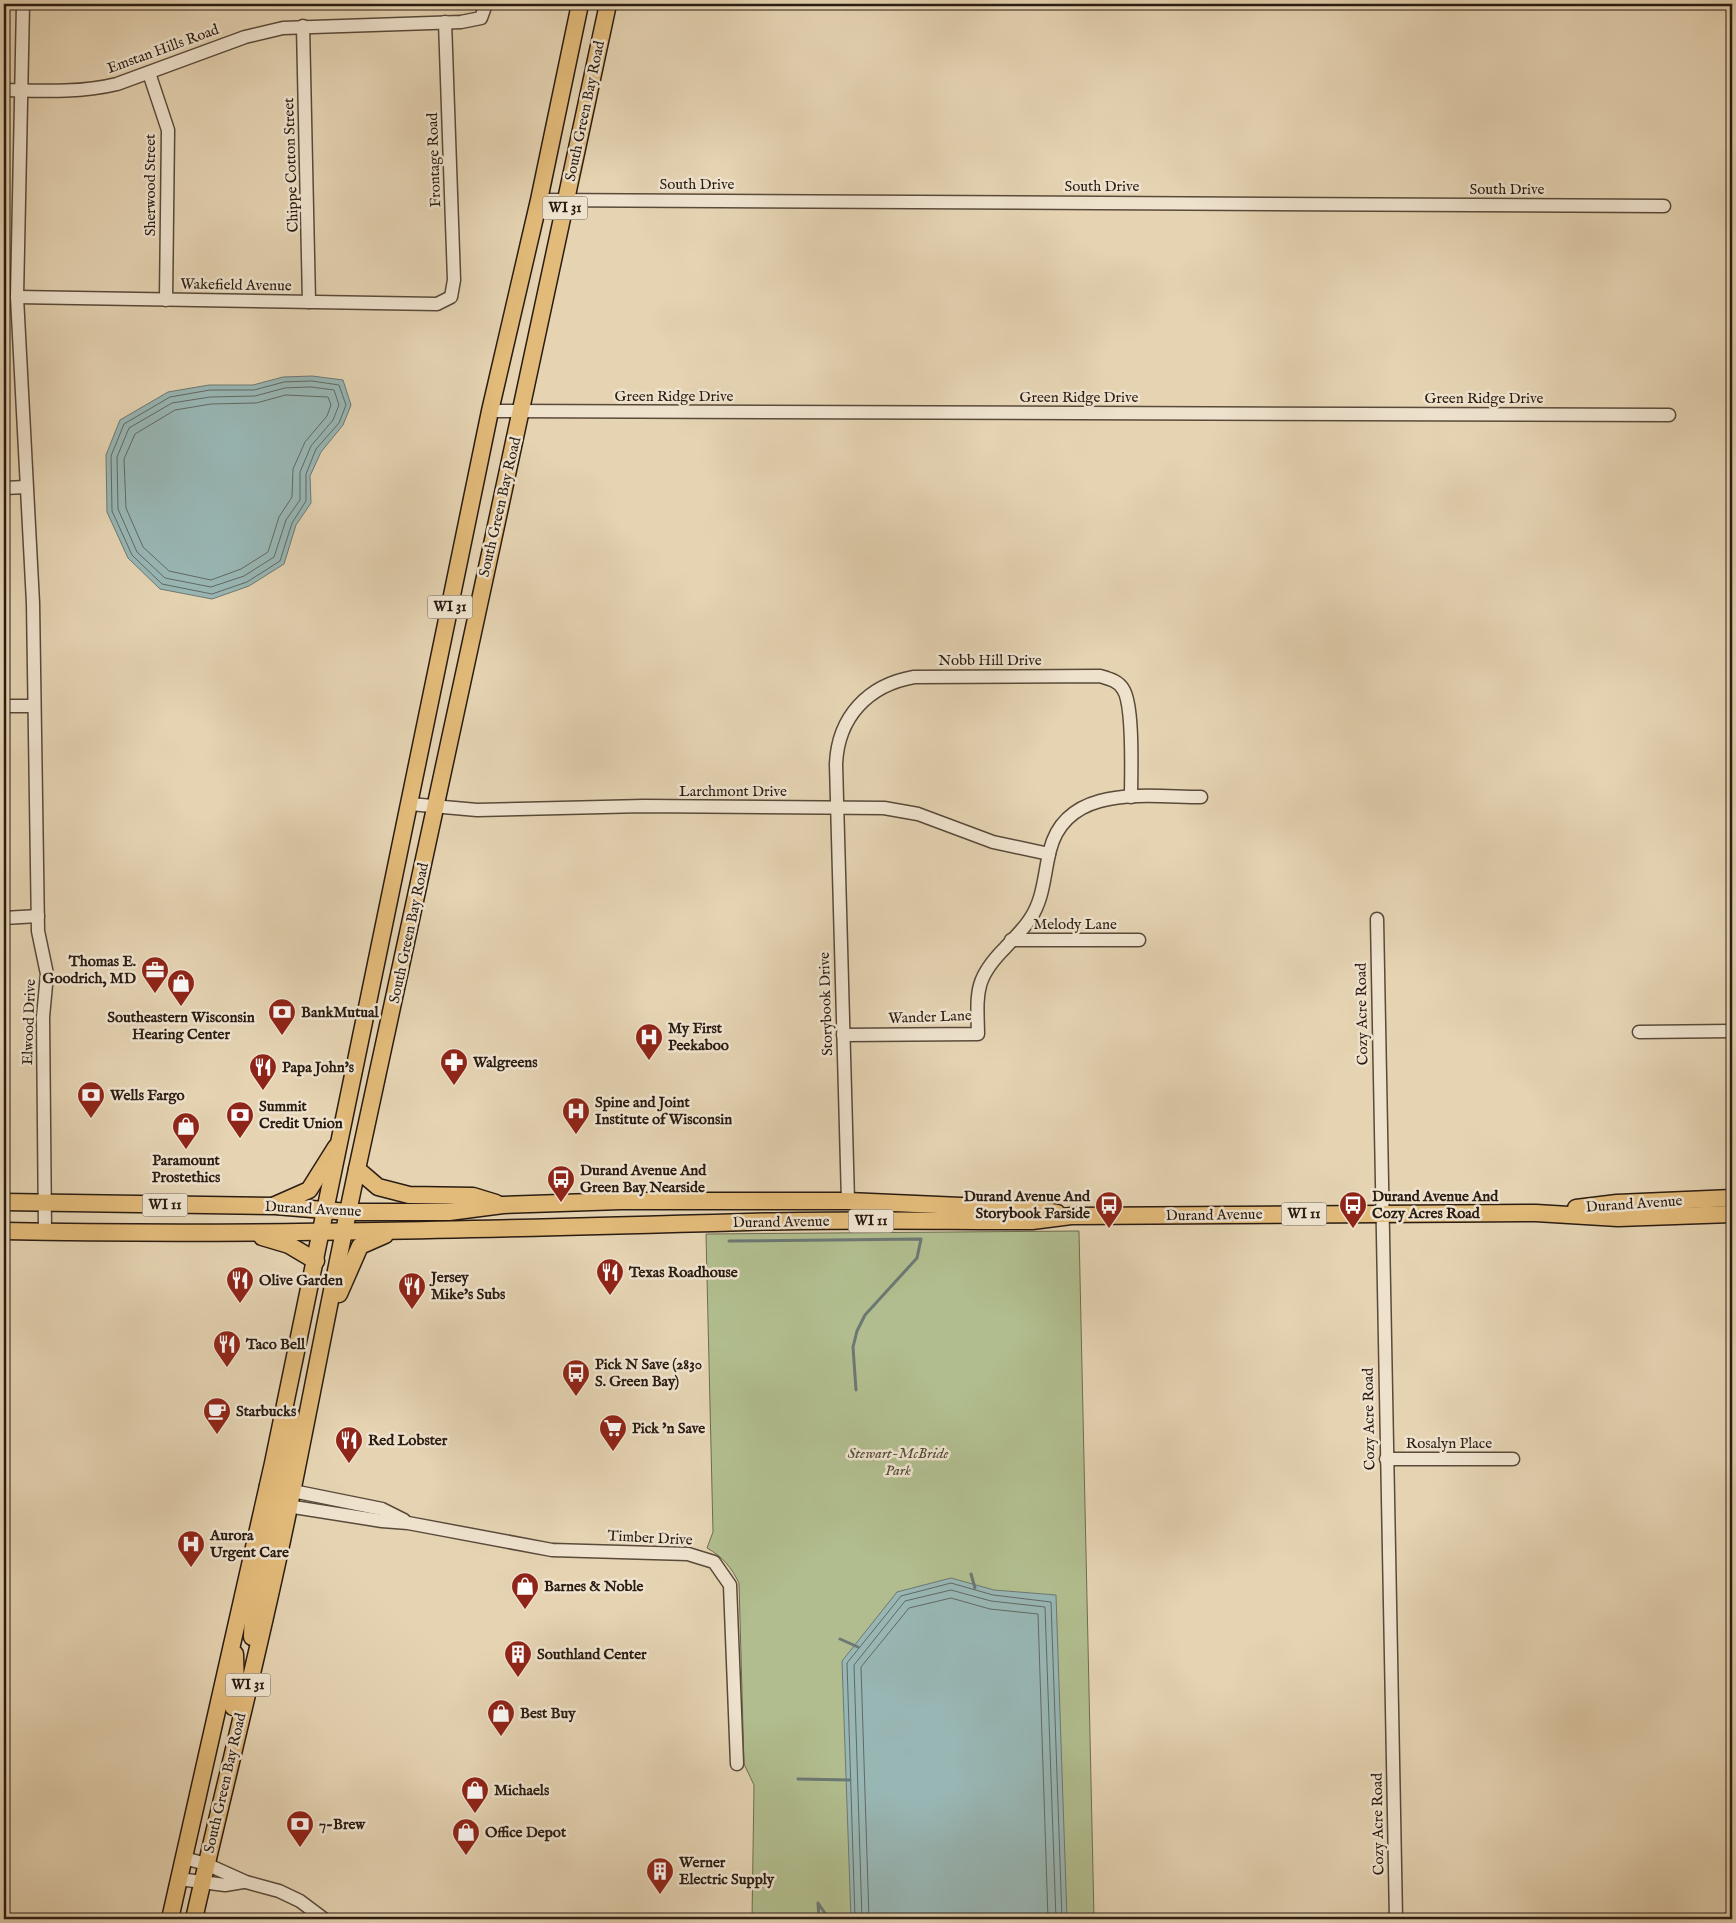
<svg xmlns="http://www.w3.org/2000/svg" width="1736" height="1923" font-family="'IM FELL English',serif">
<rect width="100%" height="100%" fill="#e5d3b2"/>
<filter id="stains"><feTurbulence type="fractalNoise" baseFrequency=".004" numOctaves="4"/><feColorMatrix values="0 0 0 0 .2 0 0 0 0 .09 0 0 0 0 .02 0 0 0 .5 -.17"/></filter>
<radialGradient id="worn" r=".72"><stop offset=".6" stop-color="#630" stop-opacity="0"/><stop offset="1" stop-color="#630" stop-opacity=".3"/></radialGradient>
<path fill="#b1bd8e" stroke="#6e6c50" d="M1079,1231l15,688h-342l2,-134 -10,-21 -5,-181c-8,-16 -16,-26 -32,-35l6,-16 -7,-298z"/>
<g fill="#98b6b4" stroke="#6c7873">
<polygon points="312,376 343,380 351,405 343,425 321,452 310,476 311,503 296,525 284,564 249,586 212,599 160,589 128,558 107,512 106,455 120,420 168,392 209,385 253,385 283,377"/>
<polygon points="951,1578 994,1590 1056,1595 1067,1919 851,1919 842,1661 897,1592"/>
</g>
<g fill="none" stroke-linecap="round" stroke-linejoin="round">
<g stroke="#616963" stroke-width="1">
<polygon points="312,381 339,385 346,405 339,423 316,449 306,474 306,501 292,523 280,561 247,582 212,594 162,584 132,555 112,511 111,456 124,424 170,397 210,390 254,390 284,382"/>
<polygon points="311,387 334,390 339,405 333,420 311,446 300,472 300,500 286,520 274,557 244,576 211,587 165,578 137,552 118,509 117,457 129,428 172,403 210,397 255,396 285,388"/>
<polygon points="286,395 328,397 331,405 327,416 305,442 293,469 292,497 279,517 268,552 241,569 211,580 169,571 143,547 126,508 124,459 135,434 175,410 211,404 256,403"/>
<polyline points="855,1919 847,1663 901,1596 951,1583 993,1595 1051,1602 1062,1919"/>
<polyline points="862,1919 854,1665 905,1601 951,1590 991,1601 1045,1607 1056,1919"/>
<polyline points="869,1919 861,1667 909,1608 951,1598 990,1609 1038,1614 1048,1919"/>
</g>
<g stroke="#6c7873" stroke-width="3">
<polyline points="729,1241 921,1239 917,1258 865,1315 857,1331 853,1347 856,1390"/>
<polyline points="971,1574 975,1588"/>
<polyline points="840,1639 858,1647"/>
<polyline points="798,1779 850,1780"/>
<polyline points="819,1919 818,1903 829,1919"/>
</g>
<g stroke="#594a3a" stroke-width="15">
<g id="minor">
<polyline points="23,4 17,297 33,603 38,931 47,974 43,1017 45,1232"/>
<polyline points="303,26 309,302"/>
<polyline points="149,73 168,130 166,300"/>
<path d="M4,90c38,1 76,3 113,-6l128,-47 38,-9 178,-6 20,-4 5,-14"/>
<polyline points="539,200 1664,206"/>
<polyline points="17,297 437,304 451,297 454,280 445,22"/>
<polyline points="490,411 1669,415"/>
<polyline points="4,488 26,487"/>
<polyline points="4,706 34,706"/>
<polyline points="410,804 477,810 644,806 884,808 918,814 993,842 1049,854"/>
<polyline points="4,918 38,916"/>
<polyline points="1377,919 1396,1919"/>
<polyline points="1011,940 1139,940"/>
<polyline points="1639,1032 1732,1031"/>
<path d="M843,1035l135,-1c-1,-41 -4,-55 27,-86 8,-9 18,-18 25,-29 14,-20 14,-46 20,-69 17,-67 98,-53 151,-53"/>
<path d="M848,1201l-12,-437c2,-47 32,-79 78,-87l186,-1c10,3 18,5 23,13 11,16 8,86 8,108"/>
<polyline points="1386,1459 1513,1459"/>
<polyline points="283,1489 382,1509 404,1520"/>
<polyline points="281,1505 382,1521 408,1523 552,1550 688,1554 714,1562 730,1585 737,1764"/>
<polyline points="184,1858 206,1864 246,1882 279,1891 300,1901 324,1919"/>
<polyline points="179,1879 225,1885 243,1882"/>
</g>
</g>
<g stroke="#2a1c12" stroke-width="19">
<g id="major">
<polyline points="357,1169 378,1187 409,1195 473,1196 496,1203"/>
<polyline points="4,1202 275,1206 348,1212 449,1212 503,1205 621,1201 848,1201 1032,1209 1057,1213"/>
<polyline points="275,1205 309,1190 336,1147"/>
<polyline points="1576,1208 1617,1203 1732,1198"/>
<path d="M4,1231c248,5 496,-2 744,-9 94,-3 189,-1 284,-1l39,-5 465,-3 82,5 114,-4"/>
<polyline points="262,1237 289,1245 316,1261"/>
<polyline points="339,1294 360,1246 385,1235"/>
<polyline points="288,1504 280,1488 290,1442 291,1415"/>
<polyline points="252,1637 253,1608 276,1504 268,1486"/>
<polyline points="233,1707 236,1690 235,1654"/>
<polyline points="170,1919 273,1463 490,411 539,200 580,4"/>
<path d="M194,1919c31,-137 67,-274 95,-412 23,-113 44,-226 68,-338 83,-389 169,-776 251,-1165"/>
</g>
</g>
<use href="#minor" stroke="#eee2cd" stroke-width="12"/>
<use href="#major" stroke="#e2ba79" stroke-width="16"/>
</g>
<defs>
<g id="office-pin" transform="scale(1.4375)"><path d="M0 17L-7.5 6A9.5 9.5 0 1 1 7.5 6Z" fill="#8f2418" stroke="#eee2cd"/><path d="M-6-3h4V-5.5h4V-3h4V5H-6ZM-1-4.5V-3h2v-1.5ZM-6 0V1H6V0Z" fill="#fff"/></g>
<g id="shop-pin" transform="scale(1.4375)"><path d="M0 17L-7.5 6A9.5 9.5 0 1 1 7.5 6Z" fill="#8f2418" stroke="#eee2cd"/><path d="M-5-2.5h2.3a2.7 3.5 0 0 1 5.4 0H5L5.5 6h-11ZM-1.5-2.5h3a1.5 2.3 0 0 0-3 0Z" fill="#fff"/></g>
<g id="bank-pin" transform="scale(1.4375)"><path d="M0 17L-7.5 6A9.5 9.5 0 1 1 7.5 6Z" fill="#8f2418" stroke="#eee2cd"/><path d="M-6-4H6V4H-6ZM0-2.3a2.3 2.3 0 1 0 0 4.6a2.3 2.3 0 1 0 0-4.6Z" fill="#fff"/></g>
<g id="hospital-pin" transform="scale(1.4375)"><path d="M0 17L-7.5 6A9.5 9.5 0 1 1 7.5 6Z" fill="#8f2418" stroke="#eee2cd"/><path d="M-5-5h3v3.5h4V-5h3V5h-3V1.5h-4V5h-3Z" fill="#fff"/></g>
<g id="pharmacy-pin" transform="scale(1.4375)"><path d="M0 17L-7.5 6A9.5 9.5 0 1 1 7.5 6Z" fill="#8f2418" stroke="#eee2cd"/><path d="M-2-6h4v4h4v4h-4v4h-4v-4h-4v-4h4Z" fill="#fff"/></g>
<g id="restaurant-pin" transform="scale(1.4375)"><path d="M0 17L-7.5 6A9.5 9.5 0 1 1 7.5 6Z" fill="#8f2418" stroke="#eee2cd"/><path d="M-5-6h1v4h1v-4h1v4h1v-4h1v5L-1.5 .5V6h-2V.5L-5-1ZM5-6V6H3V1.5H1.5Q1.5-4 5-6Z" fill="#fff"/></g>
<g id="bus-pin" transform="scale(1.4375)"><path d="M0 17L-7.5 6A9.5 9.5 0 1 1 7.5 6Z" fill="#8f2418" stroke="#eee2cd"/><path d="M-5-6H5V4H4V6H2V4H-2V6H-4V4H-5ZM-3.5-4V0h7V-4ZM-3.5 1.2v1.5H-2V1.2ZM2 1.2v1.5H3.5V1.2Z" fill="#fff"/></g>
<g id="cafe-pin" transform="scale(1.4375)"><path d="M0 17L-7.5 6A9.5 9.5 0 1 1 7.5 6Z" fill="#8f2418" stroke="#eee2cd"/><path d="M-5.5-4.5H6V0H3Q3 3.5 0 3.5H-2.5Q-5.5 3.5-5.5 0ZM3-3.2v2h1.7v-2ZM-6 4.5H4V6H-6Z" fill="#fff"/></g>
<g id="supermarket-pin" transform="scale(1.4375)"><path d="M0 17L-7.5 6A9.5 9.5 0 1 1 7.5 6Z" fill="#8f2418" stroke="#eee2cd"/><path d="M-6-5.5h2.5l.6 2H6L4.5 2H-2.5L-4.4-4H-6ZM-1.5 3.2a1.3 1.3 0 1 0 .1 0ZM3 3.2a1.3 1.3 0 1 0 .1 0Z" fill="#fff"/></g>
<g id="building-pin" transform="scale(1.4375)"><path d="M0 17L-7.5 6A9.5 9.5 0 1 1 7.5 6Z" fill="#8f2418" stroke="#eee2cd"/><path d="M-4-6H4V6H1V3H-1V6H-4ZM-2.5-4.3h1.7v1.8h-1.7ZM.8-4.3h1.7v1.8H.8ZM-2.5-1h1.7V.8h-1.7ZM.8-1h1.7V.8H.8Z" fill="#fff"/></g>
</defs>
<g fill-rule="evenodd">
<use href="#office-pin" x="155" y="970"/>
<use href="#shop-pin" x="181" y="983"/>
<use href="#bank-pin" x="282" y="1012"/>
<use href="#hospital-pin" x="649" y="1037"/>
<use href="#pharmacy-pin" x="454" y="1062"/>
<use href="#restaurant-pin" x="263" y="1067"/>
<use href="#bank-pin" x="91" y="1095"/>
<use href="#hospital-pin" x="576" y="1111"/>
<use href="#bank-pin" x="240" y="1115"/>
<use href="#shop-pin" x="186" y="1126"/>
<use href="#bus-pin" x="561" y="1179"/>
<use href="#bus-pin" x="1109" y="1205"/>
<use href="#bus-pin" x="1353" y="1205"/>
<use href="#restaurant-pin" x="610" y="1272"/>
<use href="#restaurant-pin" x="240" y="1280"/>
<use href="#restaurant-pin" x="412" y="1286"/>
<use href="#restaurant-pin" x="227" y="1344"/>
<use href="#bus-pin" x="576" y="1373"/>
<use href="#cafe-pin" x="217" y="1411"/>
<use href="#supermarket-pin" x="613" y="1428"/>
<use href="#restaurant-pin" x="349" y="1440"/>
<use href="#hospital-pin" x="191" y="1544"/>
<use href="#shop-pin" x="525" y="1586"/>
<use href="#building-pin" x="518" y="1654"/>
<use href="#shop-pin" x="501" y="1713"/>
<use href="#shop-pin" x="475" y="1790"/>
<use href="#bank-pin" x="300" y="1824"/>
<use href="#shop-pin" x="466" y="1832"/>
<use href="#building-pin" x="660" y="1871"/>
</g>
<g text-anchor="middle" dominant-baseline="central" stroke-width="5" stroke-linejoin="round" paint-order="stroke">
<g fill="#eee2cd" stroke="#65574a" stroke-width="1">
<rect x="542.5" y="196.5" width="45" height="23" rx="4"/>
<rect x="427.5" y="595.5" width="45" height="23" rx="4"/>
<rect x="142.5" y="1193.5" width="45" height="23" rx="4"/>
<rect x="1281.5" y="1202.5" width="45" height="23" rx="4"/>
<rect x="848.5" y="1209.5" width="45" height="23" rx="4"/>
<rect x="225.5" y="1673.5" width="45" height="23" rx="4"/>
</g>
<g font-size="14" font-weight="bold" fill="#2a1c12">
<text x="565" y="208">WI 31</text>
<text x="450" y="607">WI 31</text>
<text x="165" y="1205">WI 11</text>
<text x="1304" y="1214">WI 11</text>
<text x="871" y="1221">WI 11</text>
<text x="248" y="1685">WI 31</text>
</g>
<g font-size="15" fill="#2a1c12" stroke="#eee2cd">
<text transform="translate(163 49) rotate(-20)">Emstan Hills Road</text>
<text transform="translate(585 111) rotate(-78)">South Green Bay Road</text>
<text transform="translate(434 160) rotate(-92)">Frontage Road</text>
<text transform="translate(291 165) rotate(-92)">Chippe Cotton Street</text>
<text x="697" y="184">South Drive</text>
<text transform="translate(150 185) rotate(-90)">Sherwood Street</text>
<text x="1102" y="186">South Drive</text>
<text x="1507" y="189">South Drive</text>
<text transform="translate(236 285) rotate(1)">Wakefield Avenue</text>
<text x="674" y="396">Green Ridge Drive</text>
<text x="1079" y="397">Green Ridge Drive</text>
<text x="1484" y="398">Green Ridge Drive</text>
<text transform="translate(500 507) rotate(-77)">South Green Bay Road</text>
<text x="990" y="660">Nobb Hill Drive</text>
<text x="733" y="791">Larchmont Drive</text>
<text x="1075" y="924">Melody Lane</text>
<text transform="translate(409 933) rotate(-78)">South Green Bay Road</text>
<text transform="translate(826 1004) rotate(-92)">Storybook Drive</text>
<text transform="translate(1362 1014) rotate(-91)">Cozy Acre Road</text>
<text transform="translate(930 1017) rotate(-2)">Wander Lane</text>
<text transform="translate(29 1022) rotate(-88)">Elwood Drive</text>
<text transform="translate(1634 1204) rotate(-4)">Durand Avenue</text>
<text transform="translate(313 1209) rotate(3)">Durand Avenue</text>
<text transform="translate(1214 1215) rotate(-1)">Durand Avenue</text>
<text transform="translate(781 1222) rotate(-1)">Durand Avenue</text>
<text transform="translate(1369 1419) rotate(-91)">Cozy Acre Road</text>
<text x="1449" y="1443">Rosalyn Place</text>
<text transform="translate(650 1538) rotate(3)">Timber Drive</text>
<text transform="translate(225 1783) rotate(-77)">South Green Bay Road</text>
<text transform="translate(1378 1824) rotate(-91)">Cozy Acre Road</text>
</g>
<g font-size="15" font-weight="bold" fill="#2a1c12" stroke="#eee2cd" text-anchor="start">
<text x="136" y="961" text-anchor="end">Thomas E.<tspan x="136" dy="17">Goodrich, MD</tspan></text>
<text x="301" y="1012">BankMutual</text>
<text x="181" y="1017" text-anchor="middle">Southeastern Wisconsin<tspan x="181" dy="17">Hearing Center</tspan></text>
<text x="668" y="1028">My First<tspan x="668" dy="17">Peekaboo</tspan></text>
<text x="473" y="1062">Walgreens</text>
<text x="282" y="1067">Papa John's</text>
<text x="110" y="1095">Wells Fargo</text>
<text x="595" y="1102">Spine and Joint<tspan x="595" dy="17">Institute of Wisconsin</tspan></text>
<text x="259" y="1106">Summit<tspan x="259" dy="17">Credit Union</tspan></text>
<text x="186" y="1160" text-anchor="middle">Paramount<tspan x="186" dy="17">Prostethics</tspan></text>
<text x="580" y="1170">Durand Avenue And<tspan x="580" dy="17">Green Bay Nearside</tspan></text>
<text x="1090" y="1196" text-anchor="end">Durand Avenue And<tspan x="1090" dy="17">Storybook Farside</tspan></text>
<text x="1372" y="1196">Durand Avenue And<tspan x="1372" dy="17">Cozy Acres Road</tspan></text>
<text x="629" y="1272">Texas Roadhouse</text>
<text x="431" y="1277">Jersey<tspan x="431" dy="17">Mike's Subs</tspan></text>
<text x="259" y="1280">Olive Garden</text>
<text x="246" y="1344">Taco Bell</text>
<text x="595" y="1364">Pick N Save (2830<tspan x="595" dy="17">S. Green Bay)</tspan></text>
<text x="236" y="1411">Starbucks</text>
<text x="632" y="1428">Pick 'n Save</text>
<text x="368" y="1440">Red Lobster</text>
<text x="210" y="1535">Aurora<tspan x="210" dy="17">Urgent Care</tspan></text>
<text x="544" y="1586">Barnes &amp; Noble</text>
<text x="537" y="1654">Southland Center</text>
<text x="520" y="1713">Best Buy</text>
<text x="494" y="1790">Michaels</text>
<text x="319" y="1824">7-Brew</text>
<text x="485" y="1832">Office Depot</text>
<text x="679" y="1862">Werner<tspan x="679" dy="17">Electric Supply</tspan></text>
</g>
<g font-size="15" font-style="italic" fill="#524c37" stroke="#eee2cd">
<text x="898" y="1453">Stewart-McBride<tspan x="898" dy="17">Park</tspan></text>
</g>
</g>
<rect width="1736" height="1923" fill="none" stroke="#e5d3b2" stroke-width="20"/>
<rect x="5" y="5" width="1726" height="1913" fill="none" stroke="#2a1c12" stroke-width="2.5"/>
<rect x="10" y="10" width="1716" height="1903" fill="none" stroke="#2a1c12"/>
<rect width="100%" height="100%" filter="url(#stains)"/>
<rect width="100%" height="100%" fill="url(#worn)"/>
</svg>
